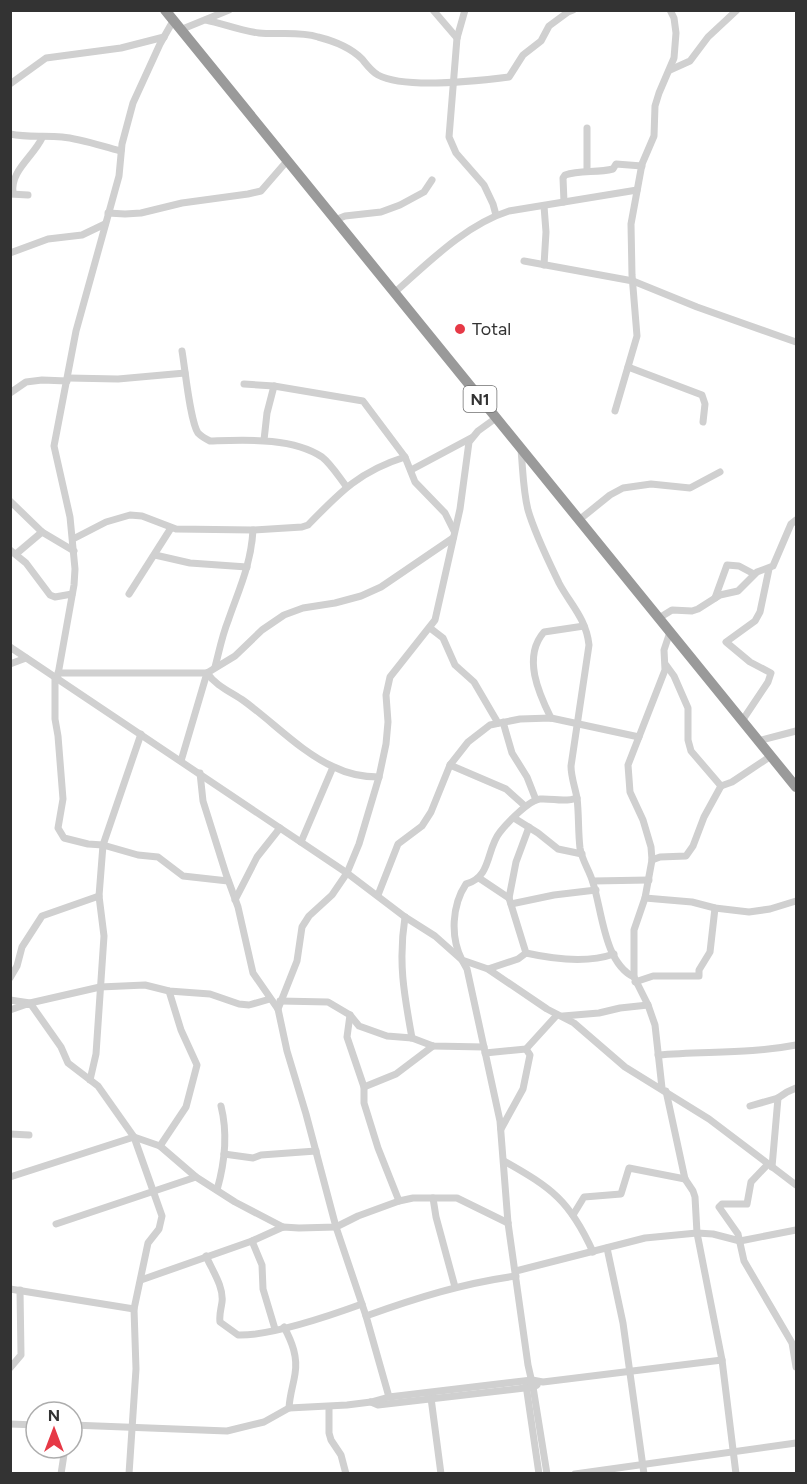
<svg xmlns="http://www.w3.org/2000/svg" width="807" height="1484" font-family="Figtree,sans-serif">
<rect width="100%" height="100%" fill="#fff"/>
<g fill="none" stroke-linecap="round" stroke-linejoin="round">
<g stroke="#d0d0d0" stroke-width="7">
<polyline points="433,10 457,38"/>
<polyline points="465,10 457,38 449,137 456,153 484,185 493,204 496,215"/>
<path d="M206,20c18,4 35,11 53,13 19,2 40,-2 59,4 16,4 32,10 44,22 5,6 9,12 16,16 26,14 100,6 131,2l14,-22 18,-14 8,-15 19,-14 5,-2"/>
<polyline points="180,30 229,10"/>
<polyline points="670,70 690,61 708,37 737,10"/>
<polyline points="10,84 46,58 121,48 164,37"/>
<path d="M10,134c19,4 34,1 52,3 20,2 39,9 59,14"/>
<polyline points="587,171 587,128"/>
<path d="M13,193c-3,-22 20,-36 29,-55"/>
<polyline points="10,194 28,195"/>
<path d="M564,202l-1,-24 2,-3c15,-5 32,-2 48,-6l3,-5 26,2"/>
<polyline points="544,206 546,232 544,265"/>
<polyline points="108,213 125,214 141,213 182,203 248,194 261,191 287,161"/>
<polyline points="335,220 345,216 381,212 400,205 424,192 432,180"/>
<polyline points="10,253 48,239 82,235 105,224"/>
<polyline points="524,261 633,281 697,307 796,342"/>
<path d="M394,293c34,-30 71,-68 115,-82l128,-21"/>
<path d="M182,351c3,17 8,70 16,82 3,3 8,6 12,8 35,-1 82,-4 112,16 9,7 17,20 24,29"/>
<polyline points="628,367 702,395 705,404 703,422"/>
<polyline points="68,378 118,379 185,373"/>
<polyline points="244,384 274,386 363,401 405,457 415,482 445,513 454,531"/>
<polyline points="10,393 26,382 42,380 67,381"/>
<polyline points="615,411 637,336 632,275 631,224 642,164 654,136 655,106 659,93 674,58 676,33 674,18 670,10"/>
<polyline points="264,440 267,413 274,386"/>
<path d="M521,450c2,20 2,40 7,60 7,24 20,50 31,73 11,21 27,35 30,62l-18,121c0,11 4,21 6,32 2,16 1,34 3,50 2,13 10,23 13,35 9,27 11,80 41,94"/>
<polyline points="411,470 471,438"/>
<polyline points="10,501 42,532 74,551"/>
<polyline points="579,520 610,495 623,488 651,484 690,488 720,472"/>
<path d="M73,539l33,-17 24,-7 12,1 34,13 77,1 49,-3 6,-2c32,-33 52,-54 97,-68"/>
<polyline points="10,550 26,563 50,595 55,597 72,594"/>
<polyline points="16,554 42,532"/>
<polyline points="155,555 190,563 247,567"/>
<polyline points="129,594 171,528"/>
<polyline points="715,598 727,565 739,566 754,574"/>
<polyline points="659,618 672,610 692,611 698,609 720,595 738,591 757,572 773,566 791,524 796,520"/>
<polyline points="430,628 443,638 455,665 474,682 498,723"/>
<polyline points="10,647 347,873 405,917 435,936 462,960 467,969 472,992 500,1121 508,1223 528,1365 533,1387 547,1474"/>
<polyline points="10,664 26,658"/>
<polyline points="666,665 674,676 688,708 688,740 691,751 721,786 732,782 771,756"/>
<path d="M215,667c4,-15 7,-31 13,-46 11,-32 23,-56 25,-91"/>
<polyline points="58,673 207,673 235,656 262,630 284,615 303,608 335,603 361,596 381,587 453,538"/>
<path d="M207,673c9,13 24,19 37,28 29,21 58,52 90,66 14,7 30,10 45,10"/>
<polyline points="55,678 55,719 58,736 63,799 58,828 64,838 88,844 103,845 138,855 158,857 183,876 228,881"/>
<polyline points="57,680 74,585 75,569 70,517 54,446 76,331 119,176 122,144 133,103 160,44 173,21"/>
<path d="M551,718c-12,-24 -29,-61 -7,-86l40,-6"/>
<polyline points="742,721 768,682 771,673 750,662 726,642 755,621 760,612 769,569"/>
<polyline points="503,722 512,753 527,777 536,800"/>
<polyline points="758,741 796,731"/>
<polyline points="181,761 207,673"/>
<polyline points="450,765 506,789 525,806"/>
<polyline points="200,773 203,801 226,874 238,907 253,973 278,1009 287,1051 306,1114 336,1227 366,1316 389,1397"/>
<path d="M577,798c-13,5 -24,0 -37,1 -11,1 -33,24 -40,33 -14,17 -8,45 -34,52 -14,21 -16,53 -4,76l26,9 59,40 27,14 51,44 84,52 87,66"/>
<polyline points="514,818 538,833 558,849 582,854"/>
<path d="M529,827l-13,35 -7,36 17,55c27,6 62,10 88,1"/>
<polyline points="301,842 333,767"/>
<polyline points="652,860 660,857 686,856 693,846 704,817 721,786"/>
<polyline points="479,878 509,898"/>
<polyline points="593,881 649,880"/>
<polyline points="378,895 398,844 422,826 431,812 450,765 468,742 490,725 520,719 551,718 639,737"/>
<polyline points="645,898 692,902 715,908 749,912 770,909 796,901"/>
<polyline points="235,900 257,857 280,828"/>
<polyline points="511,904 554,895 596,890"/>
<path d="M405,917c-7,45 -1,77 7,121"/>
<polyline points="488,969 518,959 526,953"/>
<polyline points="10,978 17,966 22,947 42,916 99,896"/>
<polyline points="635,982 653,976 699,976 699,970 710,952 715,908"/>
<polyline points="10,1000 30,1003 100,987 145,985 169,991 210,994 239,1004 249,1005 270,999"/>
<polyline points="280,1001 328,1002 350,1015 359,1026 387,1036 412,1038 433,1046 484,1047"/>
<polyline points="278,1009 297,961 302,927 309,916 332,895 347,873 359,844 379,777 386,744 388,722 386,695 390,677 435,620 460,509 469,442 478,431 496,418"/>
<polyline points="10,1010 30,1003 61,1047 68,1063 98,1086 134,1137 162,1216 159,1229 148,1243 134,1309 136,1369 129,1474"/>
<polyline points="350,1015 347,1037 364,1087 364,1103 378,1148 399,1201"/>
<polyline points="563,1016 599,1013 620,1008 648,1005"/>
<polyline points="485,1053 526,1049 557,1015"/>
<path d="M658,1055c47,-4 92,-1 138,-10"/>
<polyline points="90,1080 96,1054 104,936 99,896 103,845 141,734"/>
<polyline points="364,1087 396,1074 433,1046"/>
<polyline points="662,1088 655,1025 648,1005 634,977 634,930 645,898 652,860 651,847 643,820 630,792 628,765 665,670 664,650 670,632"/>
<polyline points="666,1091 685,1179 693,1191 695,1197 697,1233 722,1360"/>
<polyline points="750,1106 778,1098 787,1092 796,1088"/>
<polyline points="501,1129 523,1089 530,1055 526,1049"/>
<polyline points="10,1134 29,1135"/>
<polyline points="160,1146 186,1107 197,1065 181,1030 169,991"/>
<polyline points="224,1154 253,1158 261,1155 316,1151"/>
<path d="M504,1161c48,27 66,40 89,91"/>
<polyline points="768,1164 751,1182 747,1204 722,1204 719,1207 738,1234 744,1261 792,1343 796,1367"/>
<polyline points="772,1167 778,1098"/>
<polyline points="10,1177 134,1137 160,1146 196,1177 235,1202 283,1227"/>
<path d="M217,1190c8,-28 11,-56 4,-84"/>
<polyline points="433,1198 436,1217 455,1287"/>
<polyline points="573,1215 584,1197 621,1194 629,1168 685,1179"/>
<polyline points="56,1224 196,1177"/>
<polyline points="252,1241 262,1265 263,1289 275,1329"/>
<polyline points="607,1248 623,1323 644,1474"/>
<path d="M206,1256c6,14 18,31 16,46 -1,8 -3,12 -2,20l18,13c34,1 91,-19 124,-31"/>
<polyline points="516,1271 645,1238 697,1233 713,1234 740,1241 796,1230"/>
<polyline points="141,1280 252,1241 283,1227 299,1228 336,1227 358,1216 399,1201 413,1198 457,1198 508,1223"/>
<polyline points="10,1289 134,1309"/>
<path d="M366,1316c50,-18 98,-33 150,-40"/>
<path d="M284,1327c8,15 14,30 11,47 -2,13 -5,19 -6,34"/>
<polyline points="10,1368 21,1355 20,1290"/>
<polyline points="526,1385 539,1474"/>
<polyline points="431,1398 441,1474"/>
<polyline points="371,1402 378,1405 533,1387 537,1385"/>
<polyline points="329,1407 329,1433 331,1440 341,1455 346,1474"/>
<polyline points="10,1424 36,1425"/>
<polyline points="72,1425 227,1431 264,1422 289,1408 347,1405 371,1402 389,1397 532,1380 543,1382 722,1360 736,1474"/>
<polyline points="61,1474 65,1448"/>
<polyline points="575,1474 796,1443"/>
</g>
<polyline stroke="#9a9a9a" stroke-width="10" points="165,10 796,787"/>
</g>
<circle fill="#e63946" stroke="#fff" stroke-width="2" cx="460" cy="329" r="6"/>
<g text-anchor="middle" dominant-baseline="central" stroke-width="6" stroke-linejoin="round" paint-order="stroke">
<rect fill="#fff" stroke="#707070" stroke-width="1.5" x="463.5" y="386" width="33" height="26" rx="4.5"/>
<g font-size="16" font-weight="bold" fill="#333">
<text x="480" y="399">N1</text>
</g>
<g font-size="18" fill="#333" stroke="#fff" text-anchor="start">
<text x="472" y="329">Total</text>
</g>
</g>
<rect width="807" height="1484" fill="none" stroke="#333333" stroke-width="24"/>
<g transform="translate(54 1430)"><circle r="28" fill="#ffffff" stroke="#adadad" stroke-width="1.5"/>
<path d="M0-4.5L10 22L0 15L-10 22Z" fill="#e63946"/>
<text y="-9" font-size="16" font-weight="bold" text-anchor="middle" fill="#333333">N</text>
</g>
</svg>
